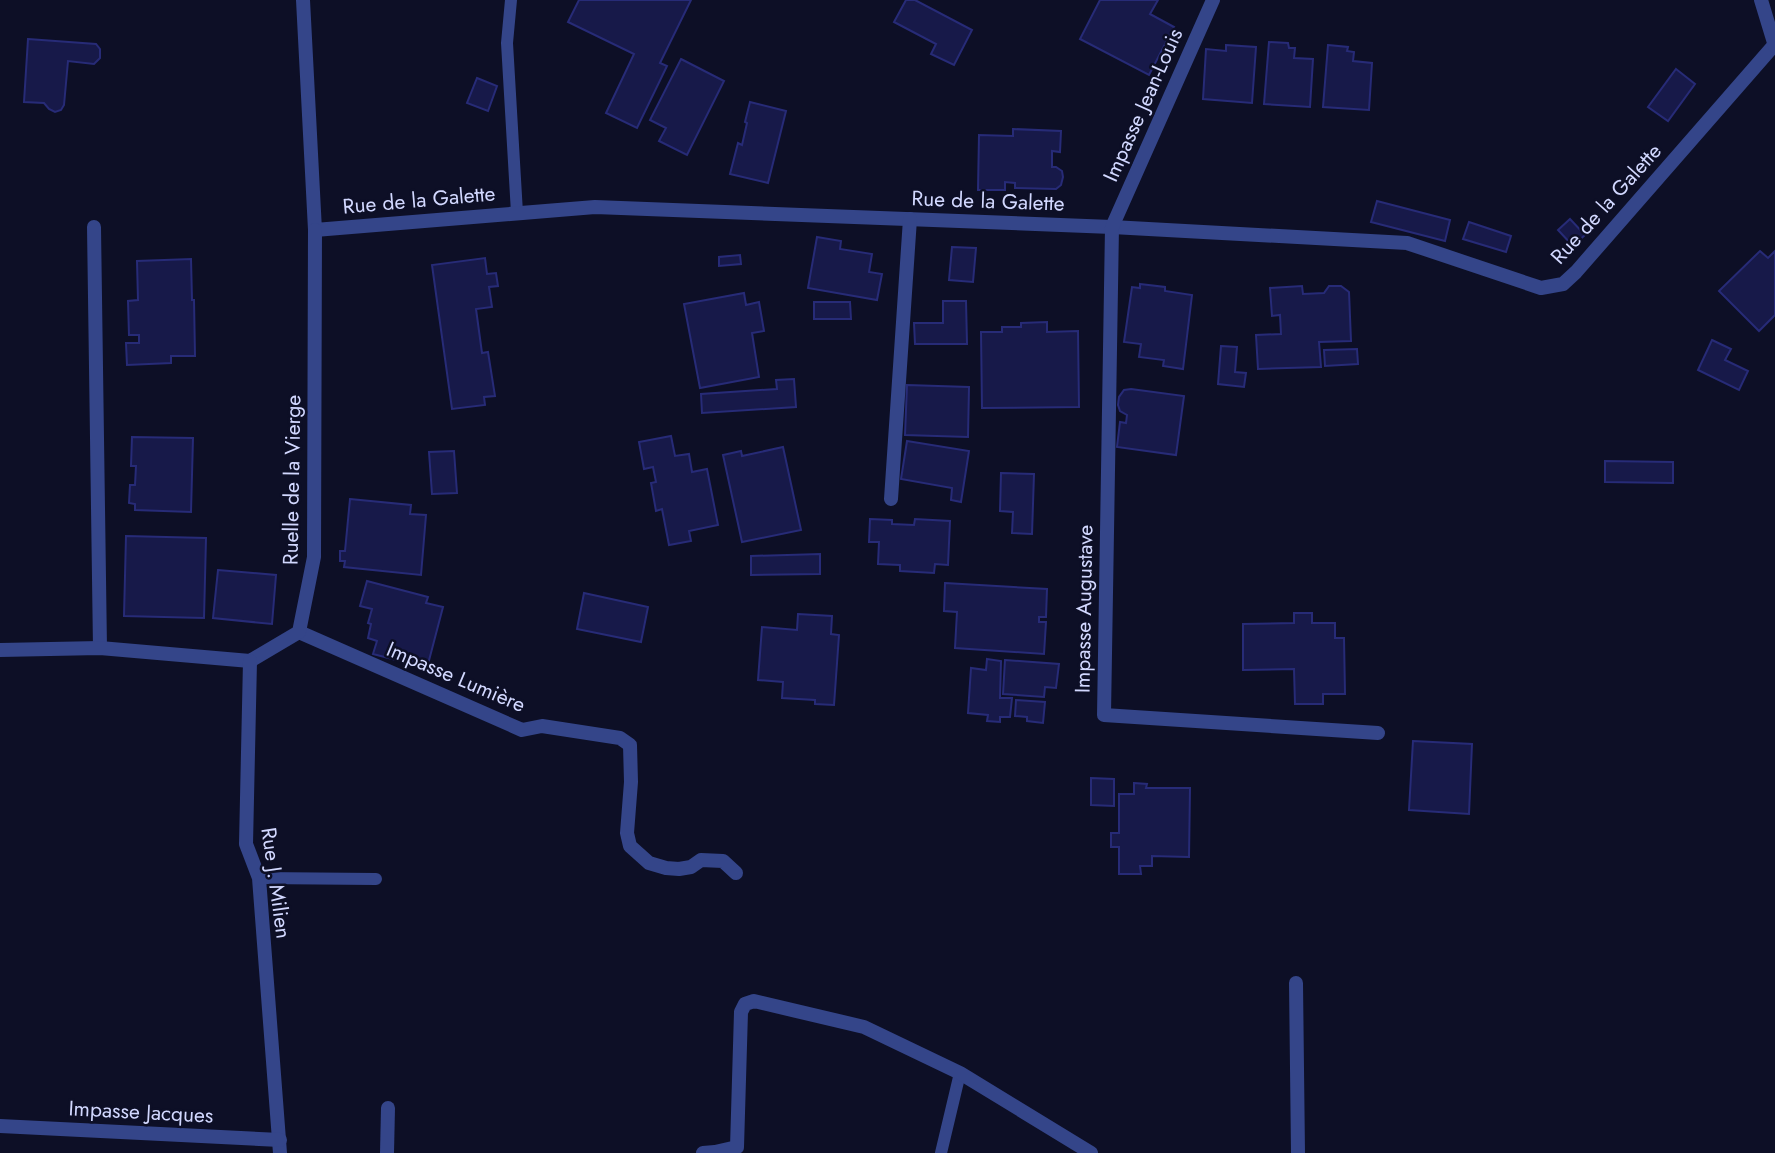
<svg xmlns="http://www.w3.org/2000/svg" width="1775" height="1153" font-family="Jost,sans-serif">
<rect width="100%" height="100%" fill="#0d0f26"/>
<g fill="#171949" stroke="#272b77" stroke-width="2">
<polygon points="579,0 691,0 660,63 667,66 637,128 606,113 634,54 568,22"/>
<polygon points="906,0 915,0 972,30 954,65 931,54 936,44 894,22"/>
<polygon points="1100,0 1158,0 1150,14 1174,27 1149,75 1080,39"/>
<polygon points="28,39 96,44 100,49 100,58 94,64 68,61 64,105 61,110 55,112 49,109 44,103 24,102"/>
<polygon points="1269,42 1288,43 1289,48 1295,48 1294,58 1313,59 1310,107 1264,104"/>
<polygon points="1226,45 1256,47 1252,103 1203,99 1206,49 1226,51"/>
<polygon points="1328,45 1348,47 1347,51 1354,52 1353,61 1372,63 1369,110 1323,107"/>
<polygon points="681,59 724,81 687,155 659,141 666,128 650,120"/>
<polygon points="1676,69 1695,84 1668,121 1648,107"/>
<polygon points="477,78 497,86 488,111 467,103"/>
<polygon points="750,102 786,111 768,183 730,174 738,143 742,145 747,123 745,122"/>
<polygon points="1013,129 1061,131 1060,152 1052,151 1052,167 1056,167 1062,171 1063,177 1061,185 1056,189 1015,188 1015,183 1005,182 1005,190 978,190 979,135 1013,136"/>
<polygon points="1377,201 1450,220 1445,241 1371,222"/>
<polygon points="1570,219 1585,235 1573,246 1558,230"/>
<polygon points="1469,222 1511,236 1506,252 1463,239"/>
<polygon points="817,237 841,241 840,249 872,254 869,272 882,274 877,300 808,288"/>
<polygon points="952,247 976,248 973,282 949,280"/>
<polygon points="1760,251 1768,258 1775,251 1775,315 1759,331 1719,291"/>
<polygon points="740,255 741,264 719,266 719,257"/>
<polygon points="485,258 487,274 496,273 498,286 489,287 492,307 476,309 482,353 488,352 495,396 484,397 485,405 452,409 432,265"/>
<polygon points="191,259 192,300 194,300 195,356 171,356 171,363 127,365 126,343 139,343 139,335 129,335 128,301 138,300 137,261"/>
<polygon points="1140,284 1165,287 1165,291 1192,295 1183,369 1163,366 1164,360 1139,357 1141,344 1124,342 1132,287 1140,288"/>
<polygon points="1302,286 1303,294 1324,293 1329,286 1341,286 1349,292 1351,341 1319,342 1321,367 1258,369 1256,335 1281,334 1280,315 1272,316 1270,288"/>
<polygon points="744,293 746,305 759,302 764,331 752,333 759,377 700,388 684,304"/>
<polygon points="943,301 966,301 967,344 915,344 914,323 943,323"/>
<polygon points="814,302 850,302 851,319 814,319"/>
<polygon points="1047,322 1047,332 1078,331 1079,407 982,408 981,332 1002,332 1002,327 1021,327 1021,323"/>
<polygon points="1712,340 1731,349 1725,360 1748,371 1739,390 1698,370"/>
<polygon points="1221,346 1237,347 1235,372 1246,373 1244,387 1218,384"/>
<polygon points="1357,349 1358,364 1325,366 1324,350"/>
<polygon points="794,379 796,407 702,413 701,394 777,389 776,380"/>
<polygon points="907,385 969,387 968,437 905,435"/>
<polygon points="1131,389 1184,396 1176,455 1117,447 1120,422 1126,423 1127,415 1120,411 1118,405 1119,397 1124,390"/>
<polygon points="671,436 675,456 689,454 692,472 707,469 718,525 689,531 691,541 669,545 662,509 656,511 651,483 656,482 653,467 644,469 639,442"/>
<polygon points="132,437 193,438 191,512 135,510 135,504 129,503 130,485 135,485 136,466 131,466"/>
<polygon points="907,441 969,451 961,502 951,500 952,488 901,479"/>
<polygon points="783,447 801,530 742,542 723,455 741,451 742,456"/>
<polygon points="454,451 457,493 432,494 429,452"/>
<polygon points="1605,461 1673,462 1673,483 1605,482"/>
<polygon points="1001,473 1034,474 1032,534 1012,533 1013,512 1000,511"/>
<polygon points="350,499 411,505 410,514 426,515 421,575 344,567 345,561 340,561 340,551 345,551"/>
<polygon points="870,519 892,520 892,524 914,525 915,519 950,521 948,565 935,564 934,573 900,571 900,565 878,564 879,542 869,542"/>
<polygon points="126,536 206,538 204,618 124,616"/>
<polygon points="820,554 820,574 751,575 751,556"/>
<polygon points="218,570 276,575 272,624 213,618"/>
<polygon points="367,581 428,597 426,603 443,607 427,668 373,654 377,641 368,638 371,624 368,623 372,609 360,606"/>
<polygon points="945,583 1047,589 1046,617 1039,617 1039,622 1046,622 1044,654 955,648 957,612 944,611"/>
<polygon points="584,593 648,607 641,642 577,629"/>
<polygon points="1294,613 1312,613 1312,623 1335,623 1335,638 1344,638 1345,694 1323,694 1323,704 1295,704 1294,669 1243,670 1243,624 1294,623"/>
<polygon points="798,614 832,616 831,634 839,635 834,705 815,704 815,700 782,698 783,682 758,680 762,627 797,630"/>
<polygon points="987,659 1001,661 1000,698 1012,698 1010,717 1000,717 1000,722 987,721 988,715 968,713 971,668 986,670"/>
<polygon points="1005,660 1059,664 1056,688 1045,687 1044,697 1003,694"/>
<polygon points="1016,700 1045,702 1043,723 1027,721 1027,717 1015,716"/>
<polygon points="1413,741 1472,744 1469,814 1409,810"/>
<polygon points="1091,778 1114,779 1114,806 1091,805"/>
<polygon points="1134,783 1147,784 1146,788 1190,788 1189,857 1152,856 1152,866 1140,866 1141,874 1119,874 1119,847 1111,847 1111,833 1119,833 1119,794 1134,794"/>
</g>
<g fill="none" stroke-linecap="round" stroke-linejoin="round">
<g stroke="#344589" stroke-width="12">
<polyline points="511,0 507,43 517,213"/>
<polyline points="259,878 376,879"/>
<polyline points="941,1153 960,1073"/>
</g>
<g stroke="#344589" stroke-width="14">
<polyline points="303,0 315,230 595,207 1112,227 1407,243 1541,288 1563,284 1576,272 1775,44"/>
<polyline points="1213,0 1112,227 1104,715 1378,733"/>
<polyline points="94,227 100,648"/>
<polyline points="891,499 910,219"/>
<polyline points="299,632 522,730 542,726 620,738 630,745 631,782 627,833 630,846 649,863 666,868 679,869 691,867 701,860 723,861 736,873"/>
<polyline points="0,650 100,648 250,661 299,632 314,557 315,230"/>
<polyline points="250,661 246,844 259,878 280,1153"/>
<polyline points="1296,983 1298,1153"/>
<polyline points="0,1126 280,1140"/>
<polyline points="387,1153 388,1108"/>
<polyline points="703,1153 715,1152 737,1147 741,1012 745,1004 754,1001 864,1027 960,1073 1091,1153"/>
</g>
<polyline stroke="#344589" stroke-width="14" points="1761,0 1775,46"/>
</g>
<g text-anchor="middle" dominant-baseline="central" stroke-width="5" stroke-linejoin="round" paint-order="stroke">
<g font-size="21" fill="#d2d8ff" stroke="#0d0f26">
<text transform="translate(1143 105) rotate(-66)">Impasse Jean-Louis</text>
<text transform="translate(419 200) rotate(-5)">Rue de la Galette</text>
<text transform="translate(988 201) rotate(2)">Rue de la Galette</text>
<text transform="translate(1606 204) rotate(-48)">Rue de la Galette</text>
<text transform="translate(292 480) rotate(-89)">Ruelle de la Vierge</text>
<text transform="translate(1084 609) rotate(-89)">Impasse Augustave</text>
<text transform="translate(456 677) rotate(23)">Impasse Lumière</text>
<text transform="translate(276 883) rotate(82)">Rue J. Milien</text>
<text transform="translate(141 1112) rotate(3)">Impasse Jacques</text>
</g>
</g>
</svg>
